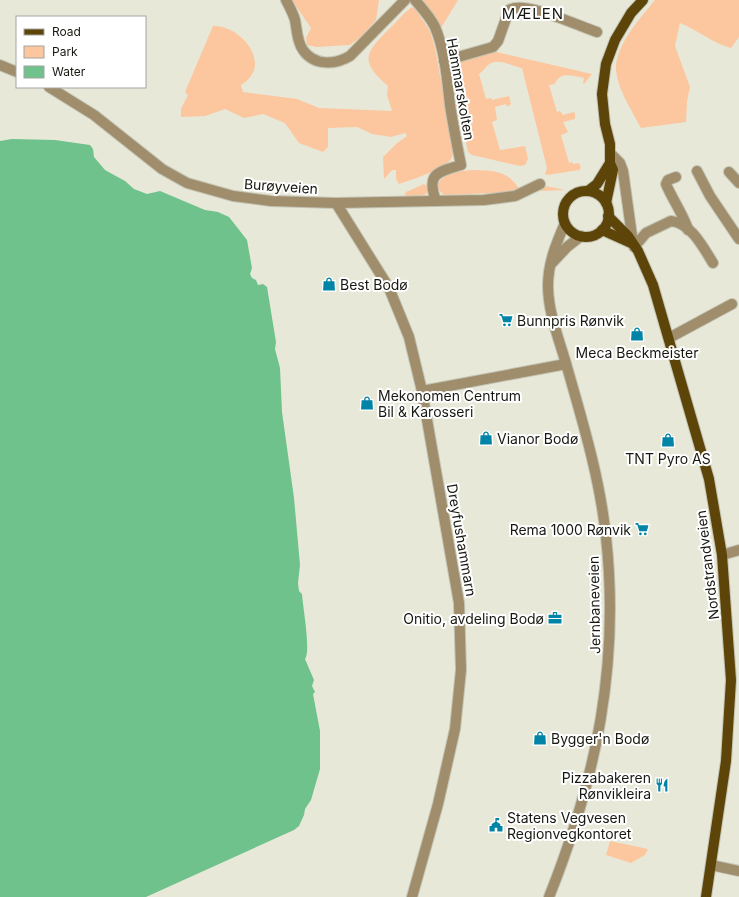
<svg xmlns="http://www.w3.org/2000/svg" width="739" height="897" font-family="Inter,sans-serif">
<rect width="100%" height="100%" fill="#e8e8d8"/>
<g fill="#fcc69e">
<polygon points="292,0 379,0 376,20 362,36 350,45 317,47 307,45 306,38 311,28"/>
<polygon points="423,0 458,0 441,28"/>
<path d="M655,0h84v37l-8,11c-19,-5 -33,-18 -51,-25l-5,23 15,41 -3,14 -1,21 -45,6c-9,-17 -24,-40 -25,-59 -1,-23 25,-52 39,-69z"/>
<path d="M412,7l4,3 14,21 5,17 18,99c0,3 0,7 -1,10 -4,12 -42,23 -53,27l-3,-5v-9h-4l-8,9 -1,-22 13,-13 11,-8 -2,-3 -14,4 -19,-3 -15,-7 -29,1v19l-5,5 -24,-9 -14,-20 -22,-9 -19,4 -19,-9 -20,7 -24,1v-8l7,-14 -3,-3 28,-66c29,-1 61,40 28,59l2,7 54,7 22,9 73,3 -5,-16 1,-9c-29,-25 -23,-33 1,-57 8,-7 14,-16 23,-22z"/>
<path d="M492,51l100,23 -8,10h-1l1,-6c-12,-2 -24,-7 -29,6l-6,1 8,27 3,-1 3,4 11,-3 1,2v5l-12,3 5,10 -7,3 8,28 3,-1 1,2 6,-1 2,5 -2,2 -32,5 -2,-1 2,-6 -25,-100c-11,-2 -24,-11 -34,-3 -3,3 -5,6 -9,9l7,25 5,-1 1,2 17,-4 2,8 -4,3 -1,-3 -11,3 2,13 -5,2 8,28 25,-4 3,13 -3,6 -5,1 -48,-11 -4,-3 -6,-31 -4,-5 -8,-47 4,-7z"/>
<path d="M473,170c22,1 34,0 47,20l20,-5 25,5 -121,5 -7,-7c3,-16 23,-17 36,-18z"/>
<polygon points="424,184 428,187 427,193 424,195 406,197 405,195 406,192"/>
<polygon points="610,841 648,849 645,855 631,863 606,855"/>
</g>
<path fill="#6fc28b" d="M12,139l43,1 35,5 3,4 1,8 11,13 20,11 9,8 13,5 13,-3 45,19 13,2 11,5 18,23 5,28 -2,6 2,4 4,2 2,5 5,-1 4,3 9,55 -1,7 5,19 2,44 12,86 6,67 -2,18 1,8 3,3c1,14 9,57 3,65l9,21 -2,6 3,6 -2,2 7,37v38l-9,31 -6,9 -1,6 -5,11 -5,4 -148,67h-146v-756z"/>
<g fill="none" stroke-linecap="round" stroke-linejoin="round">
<g stroke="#c3c3b4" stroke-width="12">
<g id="minor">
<path d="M286,0c3,6 7,13 9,20 2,10 2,22 8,30 11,16 32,15 47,6l55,-56"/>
<path d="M415,0c7,8 15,17 20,27 10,24 12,52 15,78 3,20 7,40 11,60 -24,7 -35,9 -25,36"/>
<path d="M444,61l49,-14 5,-6 11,-31c16,-10 69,16 88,22"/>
<polyline points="0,65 17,72"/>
<polyline points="49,87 94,115 162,169 187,183 233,196 271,201 336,203 484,200 515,196 540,184"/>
<polyline points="610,153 620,163 623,171 632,236 631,243"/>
<polyline points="697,171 710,196 739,239"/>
<polyline points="729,172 739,183"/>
<path d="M676,177l-8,3 -2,4c4,11 21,37 22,46"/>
<polyline points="336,203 389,288 409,337 422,391 459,603 461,670 455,729 438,804 412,897"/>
<path d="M634,247l12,-14 25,-12c20,2 32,26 42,42"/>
<polyline points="552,263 567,247 581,236"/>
<polyline points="669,338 732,304"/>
<polyline points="422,391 566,364"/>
<polyline points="722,555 739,550"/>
<polyline points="711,865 739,871"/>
<path d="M549,897c47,-118 71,-232 57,-360 -6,-58 -23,-114 -39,-170 -7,-25 -19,-54 -19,-81 0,-23 8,-42 17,-63"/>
</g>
</g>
<g stroke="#c3c3b4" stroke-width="12">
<g id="major">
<polyline points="588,191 597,184 610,163"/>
<circle cx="586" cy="214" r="23"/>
<polyline points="606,203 613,170 610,163 610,144 605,124 602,94 606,64 615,40 631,13 643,0"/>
<polyline points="608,216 628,236 638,251 653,285 709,479 722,555 731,680 726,761 706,897"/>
<polyline points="602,230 631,243"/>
</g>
</g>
<use href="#minor" stroke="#9f8d6b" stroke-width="10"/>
<use href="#major" stroke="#5d4409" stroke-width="10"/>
</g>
<defs>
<g id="shop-bare" transform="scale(1.08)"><path d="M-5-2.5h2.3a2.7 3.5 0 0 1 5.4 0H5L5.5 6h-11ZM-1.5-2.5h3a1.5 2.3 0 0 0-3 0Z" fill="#0284a7" stroke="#fff" stroke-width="2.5" paint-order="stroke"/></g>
<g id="supermarket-bare" transform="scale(1.08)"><path d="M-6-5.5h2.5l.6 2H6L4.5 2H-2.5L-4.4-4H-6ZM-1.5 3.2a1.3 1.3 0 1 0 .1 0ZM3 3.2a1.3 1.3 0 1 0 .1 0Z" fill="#0284a7" stroke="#fff" stroke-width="2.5" paint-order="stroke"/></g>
<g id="office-bare" transform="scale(1.08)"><path d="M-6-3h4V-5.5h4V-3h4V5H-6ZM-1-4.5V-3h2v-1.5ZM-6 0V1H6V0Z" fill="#0284a7" stroke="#fff" stroke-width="2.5" paint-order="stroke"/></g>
<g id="restaurant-bare" transform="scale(1.08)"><path d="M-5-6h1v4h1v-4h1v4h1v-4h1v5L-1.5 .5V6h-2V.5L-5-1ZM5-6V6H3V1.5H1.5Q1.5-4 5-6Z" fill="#0284a7" stroke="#fff" stroke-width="2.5" paint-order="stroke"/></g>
<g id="civic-bare" transform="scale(1.08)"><path d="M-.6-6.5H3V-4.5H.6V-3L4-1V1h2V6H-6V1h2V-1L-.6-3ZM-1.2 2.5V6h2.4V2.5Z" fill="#0284a7" stroke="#fff" stroke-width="2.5" paint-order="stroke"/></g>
</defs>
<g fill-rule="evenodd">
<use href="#shop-bare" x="329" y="284"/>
<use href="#supermarket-bare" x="506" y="320"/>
<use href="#shop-bare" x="637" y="334"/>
<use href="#shop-bare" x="367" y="403"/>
<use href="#shop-bare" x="486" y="438"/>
<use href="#shop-bare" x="668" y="440"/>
<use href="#supermarket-bare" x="642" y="529"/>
<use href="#office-bare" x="555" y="618"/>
<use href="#shop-bare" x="540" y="738"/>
<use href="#restaurant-bare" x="662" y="785"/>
<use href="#civic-bare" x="496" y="825"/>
</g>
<g text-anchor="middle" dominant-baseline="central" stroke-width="4" stroke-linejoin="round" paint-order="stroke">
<g font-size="14" fill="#181812" stroke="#fff">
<text transform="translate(461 89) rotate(80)">Hammarskolten</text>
<text transform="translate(281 186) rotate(4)">Burøyveien</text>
<text transform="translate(462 540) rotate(80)">Dreyfushammarn</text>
<text transform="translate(707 565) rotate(-97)">Nordstrandveien</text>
<text transform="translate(594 605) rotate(-91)">Jernbaneveien</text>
</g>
<g font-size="14" fill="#181812" stroke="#fff" text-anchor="start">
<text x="340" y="284">Best Bodø</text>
<text x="517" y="320">Bunnpris Rønvik</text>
<text x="637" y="352" text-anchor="middle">Meca Beckmeister</text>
<text x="378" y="395">Mekonomen Centrum<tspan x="378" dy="16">Bil &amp; Karosseri</tspan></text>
<text x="497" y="438">Vianor Bodø</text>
<text x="668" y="458" text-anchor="middle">TNT Pyro AS</text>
<text x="631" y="529" text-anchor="end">Rema 1000 Rønvik</text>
<text x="544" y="618" text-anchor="end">Onitio, avdeling Bodø</text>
<text x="551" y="738">Bygger'n Bodø</text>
<text x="651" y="777" text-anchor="end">Pizzabakeren<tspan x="651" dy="16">Rønvikleira</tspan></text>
<text x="507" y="817">Statens Vegvesen<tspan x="507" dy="16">Regionvegkontoret</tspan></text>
</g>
<g font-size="15" letter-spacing="1" fill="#181812" stroke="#fff">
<text x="533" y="13">MÆLEN</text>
</g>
</g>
<rect x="16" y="16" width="130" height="72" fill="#ffffff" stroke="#a3a3a0"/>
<rect x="24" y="29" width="20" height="6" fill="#5d4409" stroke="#a3a3a0"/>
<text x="52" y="36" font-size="12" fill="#181812">Road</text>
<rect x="24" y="46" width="20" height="12" fill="#fcc69e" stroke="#a3a3a0"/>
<text x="52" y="56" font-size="12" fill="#181812">Park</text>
<rect x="24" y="66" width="20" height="12" fill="#6fc28b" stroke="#a3a3a0"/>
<text x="52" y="76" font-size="12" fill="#181812">Water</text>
</svg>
